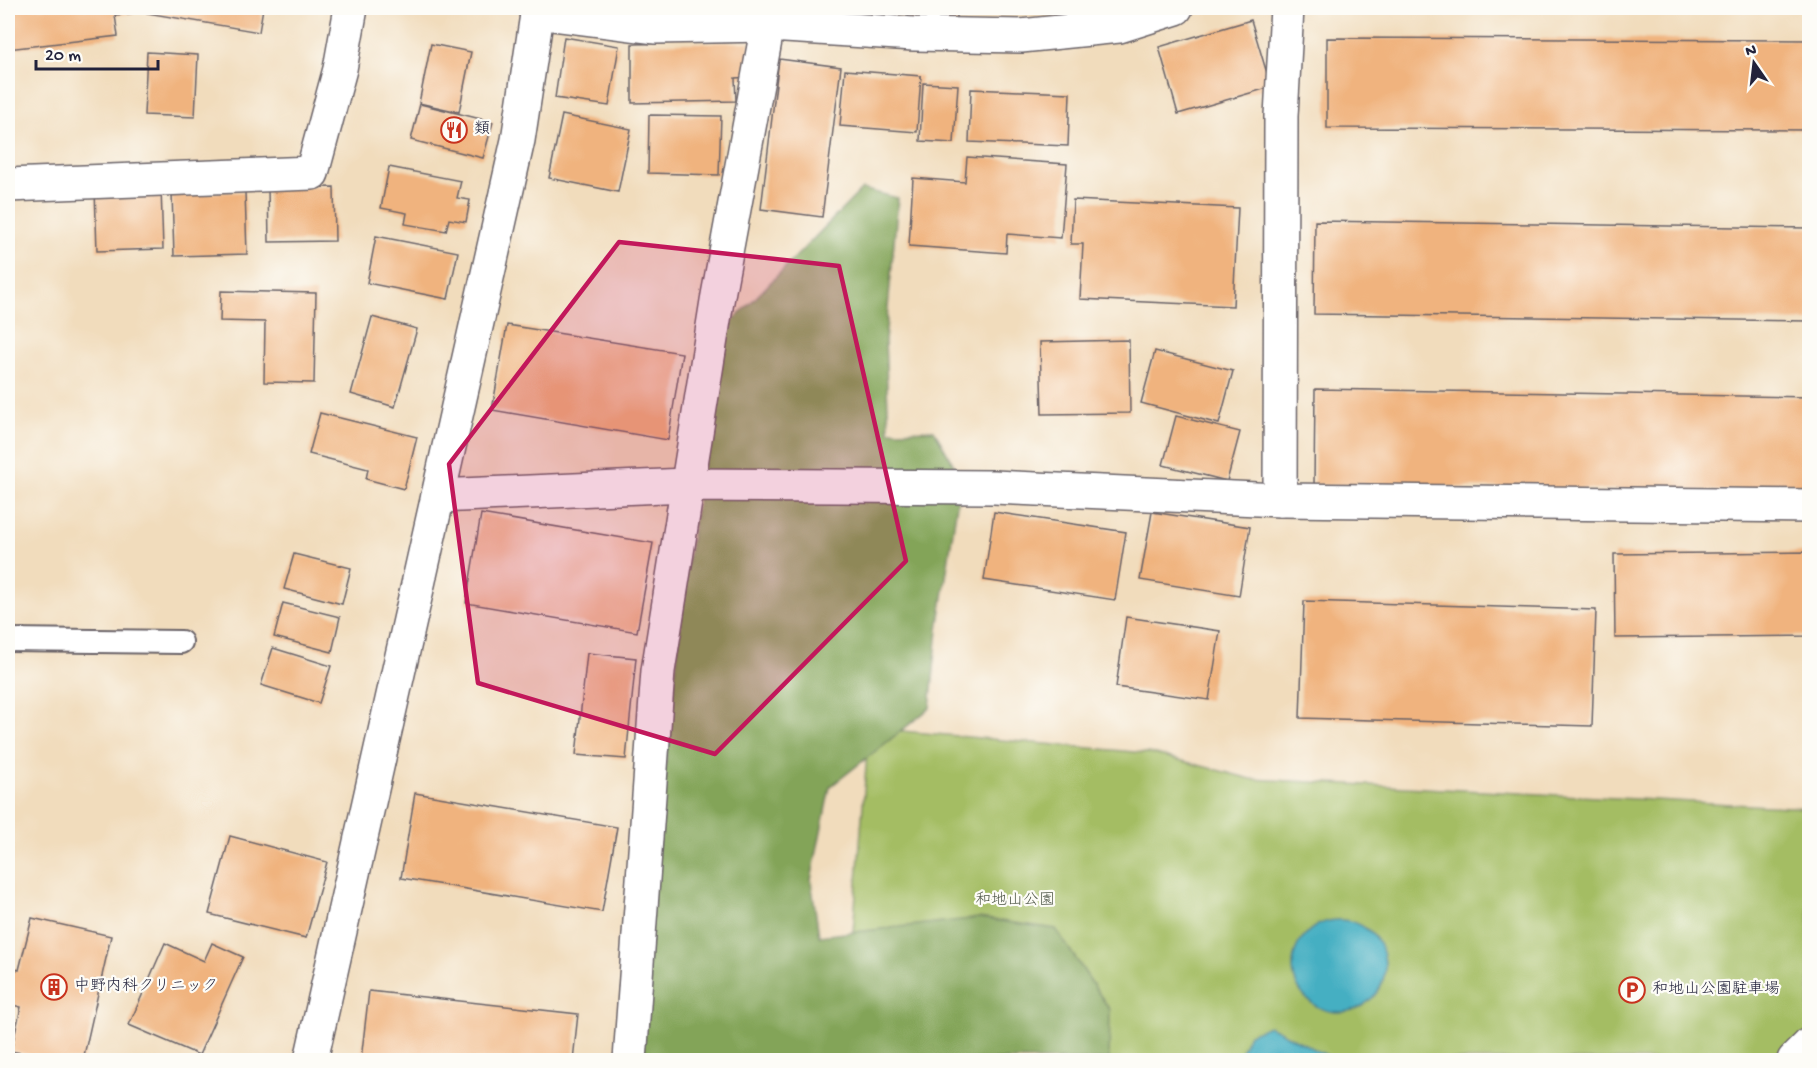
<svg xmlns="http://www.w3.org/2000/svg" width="1817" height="1068" font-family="'Gochi Hand','Klee One',sans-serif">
<rect width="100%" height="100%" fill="#fdfcf7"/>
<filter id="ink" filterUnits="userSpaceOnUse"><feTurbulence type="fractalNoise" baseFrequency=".0167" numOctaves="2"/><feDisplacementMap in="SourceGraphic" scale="12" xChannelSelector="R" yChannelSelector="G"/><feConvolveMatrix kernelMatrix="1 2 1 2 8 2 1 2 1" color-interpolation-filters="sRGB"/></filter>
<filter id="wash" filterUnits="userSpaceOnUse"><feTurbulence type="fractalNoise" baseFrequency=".008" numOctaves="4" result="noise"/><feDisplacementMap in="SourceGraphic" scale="24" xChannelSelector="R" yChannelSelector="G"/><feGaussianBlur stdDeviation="1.35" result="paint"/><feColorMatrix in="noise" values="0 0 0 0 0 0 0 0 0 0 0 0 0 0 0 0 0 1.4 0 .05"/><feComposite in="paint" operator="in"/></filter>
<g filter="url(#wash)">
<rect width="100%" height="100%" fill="#f1dcbc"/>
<polygon fill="#a4bd63" stroke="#63704f" stroke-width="1.5" points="869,728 1156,754 1251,779 1809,808 1809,1060 843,1060"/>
<polygon fill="#83a459" stroke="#52634a" stroke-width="1.5" points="862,189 898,198 885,341 889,431 934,430 961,478 938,630 930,708 830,787 811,880 819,936 979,918 1056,929 1110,1010 1109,1060 641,1060 647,934 687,565 725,329"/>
<g fill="#44afc2" stroke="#33687e" stroke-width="1.5">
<circle cx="1339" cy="966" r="46"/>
<polygon points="1269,1026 1336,1060 1237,1060 1249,1034"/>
</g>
<g id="blocks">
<g fill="#f0b37e">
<polygon points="8,8 134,8 135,13 115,15 118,36 8,49"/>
<polygon points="148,8 263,8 259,32 147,13"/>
<polygon points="909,8 958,8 955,33 907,28"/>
<polygon points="1251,20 1271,87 1178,114 1159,47"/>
<polygon points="564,37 619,46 609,106 555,98"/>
<polygon points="1327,38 1810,40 1810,130 1327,128"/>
<polygon points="749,42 750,77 735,78 736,101 632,103 632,44"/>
<polygon points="431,44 471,52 459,112 419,103"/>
<polygon points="147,52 198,55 195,117 144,115"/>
<polygon points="779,59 841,67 822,217 761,209"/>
<polygon points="845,70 921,76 917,132 840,126"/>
<polygon points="923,83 958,85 954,143 920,141"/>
<polygon points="971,89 1070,93 1068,146 969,142"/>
<polygon points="420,104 493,122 483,158 411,140"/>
<polygon points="562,115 631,129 618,192 549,178"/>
<polygon points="649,115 721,116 719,175 648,173"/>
<polygon points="967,157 1067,164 1061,238 1007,234 1006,253 909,246 913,178 965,182"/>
<polygon points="389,167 461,181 457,198 470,200 466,222 449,219 446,231 405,224 407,213 381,208"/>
<polygon points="334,187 335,241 269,242 268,188"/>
<polygon points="161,188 163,249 97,251 95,190"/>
<polygon points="245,192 247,254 174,256 172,193"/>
<polygon points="1073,200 1238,208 1233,306 1080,299 1083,244 1071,244"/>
<polygon points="1315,221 1810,228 1810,321 1314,314"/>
<polygon points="376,236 458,252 448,299 367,283"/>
<polygon points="221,291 316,293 314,383 264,382 265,322 220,321"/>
<polygon points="372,317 417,329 395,407 351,394"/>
<polygon points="507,325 682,353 668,440 492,410"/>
<polygon points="1129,340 1130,413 1042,414 1040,342"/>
<polygon points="1155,351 1233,371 1219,424 1141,403"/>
<polygon points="1315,389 1810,397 1810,492 1314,485"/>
<polygon points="320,413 417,437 404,489 366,479 368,469 309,454"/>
<polygon points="1176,416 1240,432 1227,481 1163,465"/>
<polygon points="994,512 1126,532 1115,600 984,580"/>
<polygon points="1152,512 1250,527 1239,596 1140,580"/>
<polygon points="481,514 653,543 637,632 466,603"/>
<polygon points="1810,552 1810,636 1615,638 1614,554"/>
<polygon points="294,554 351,568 342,604 284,589"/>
<polygon points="1304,601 1596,610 1592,726 1300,718"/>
<polygon points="283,603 340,617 332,652 274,637"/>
<polygon points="1126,617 1220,631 1209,700 1116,687"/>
<polygon points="273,648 331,666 319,703 261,685"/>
<polygon points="587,653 636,658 626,759 576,755"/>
<polygon points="415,793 617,827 602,912 401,878"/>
<polygon points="230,836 327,862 306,938 209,914"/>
<polygon points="32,918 111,936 83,1060 55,1060 11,1051 21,1007 8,1004 8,967 19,970"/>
<polygon points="165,943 204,961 212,943 243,957 199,1055 129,1025"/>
<polygon points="369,991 578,1014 573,1060 361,1060"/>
</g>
</g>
</g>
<g filter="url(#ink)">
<use href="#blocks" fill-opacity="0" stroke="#6a6368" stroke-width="1.5"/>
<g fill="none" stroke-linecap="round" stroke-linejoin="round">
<g stroke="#6a6368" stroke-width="26">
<polyline id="service" points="8,640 181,642"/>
</g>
<g stroke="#6a6368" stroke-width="36">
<g id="minor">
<polyline points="1287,8 1281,116 1280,500 1810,506"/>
<polyline points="536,12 654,27 769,25 914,34 1021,36 1119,26 1176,8"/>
<polyline points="8,185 312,173 340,69 351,8"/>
<polyline points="438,496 686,485 994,487 1280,500"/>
<polyline points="311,1060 518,140 538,8"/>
<polyline points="630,1060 658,671 717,301 771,8"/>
<polyline points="1794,1060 1810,1044"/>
</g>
</g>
<use href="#service" stroke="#fff" stroke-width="22"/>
<use href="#minor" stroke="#fff" stroke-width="33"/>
</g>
</g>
<path fill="#c2185b" fill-opacity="0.2" stroke="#c2185b" stroke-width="4.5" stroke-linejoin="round" d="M619,242l220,24 67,295 -191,193 -237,-71 -29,-219z"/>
<defs>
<g id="restaurant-ring" transform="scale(1.35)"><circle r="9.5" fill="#fdfcf7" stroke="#c8321e" stroke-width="1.5"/><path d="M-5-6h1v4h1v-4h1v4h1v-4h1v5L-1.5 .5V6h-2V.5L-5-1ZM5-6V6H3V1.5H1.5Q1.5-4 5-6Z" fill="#c8321e"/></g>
<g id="building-ring" transform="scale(1.35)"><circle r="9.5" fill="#fdfcf7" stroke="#c8321e" stroke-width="1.5"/><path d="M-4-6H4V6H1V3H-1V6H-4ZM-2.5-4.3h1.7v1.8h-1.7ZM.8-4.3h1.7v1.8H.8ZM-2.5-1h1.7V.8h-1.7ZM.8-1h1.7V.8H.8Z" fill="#c8321e"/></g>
<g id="parking-ring" transform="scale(1.35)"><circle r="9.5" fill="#fdfcf7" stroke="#c8321e" stroke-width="1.5"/><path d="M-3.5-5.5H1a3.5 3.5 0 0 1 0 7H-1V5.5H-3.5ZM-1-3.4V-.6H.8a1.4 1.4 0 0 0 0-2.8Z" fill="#c8321e"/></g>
</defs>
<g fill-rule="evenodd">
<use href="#restaurant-ring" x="454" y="130"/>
<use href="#building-ring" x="54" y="987"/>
<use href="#parking-ring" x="1632" y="990"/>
</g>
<g text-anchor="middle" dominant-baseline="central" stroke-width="4.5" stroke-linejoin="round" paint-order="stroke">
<g font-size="16" fill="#22223b" stroke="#fdfcf7" text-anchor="start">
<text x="474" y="130">類</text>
<text x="74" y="987">中野内科クリニック</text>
<text x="1652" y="990">和地山公園駐車場</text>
</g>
<g font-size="16" fill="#505849" stroke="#fdfcf7">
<text x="1015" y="901">和地山公園</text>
</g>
</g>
<rect width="1817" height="1068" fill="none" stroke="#fdfcf7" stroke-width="30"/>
<g transform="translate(1754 63) rotate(346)" stroke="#fdfcf7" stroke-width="4.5" paint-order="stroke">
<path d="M0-4.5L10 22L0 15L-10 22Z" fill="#22223b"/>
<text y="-9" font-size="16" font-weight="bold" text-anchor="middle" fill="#22223b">N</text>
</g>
<path d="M36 60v9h122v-9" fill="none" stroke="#22223b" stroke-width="3"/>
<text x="45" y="60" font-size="18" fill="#22223b" stroke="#fdfcf7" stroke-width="4.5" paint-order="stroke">20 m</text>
</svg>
